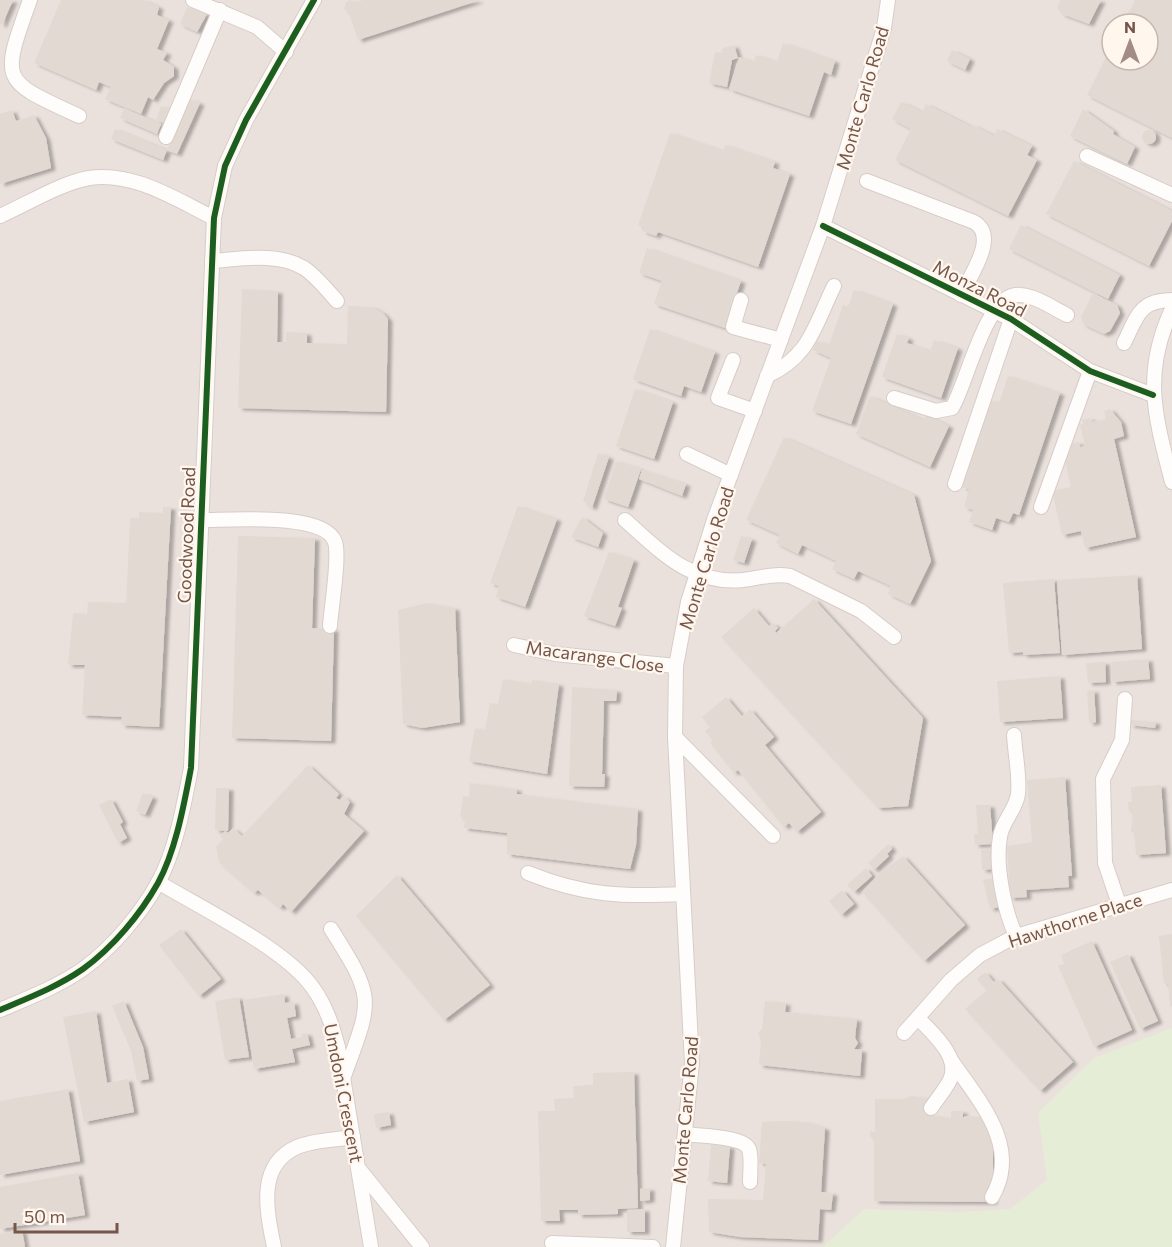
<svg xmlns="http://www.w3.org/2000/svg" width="1172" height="1247" font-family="Commissioner,sans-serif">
<defs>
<filter id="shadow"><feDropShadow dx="4.5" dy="2.5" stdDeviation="1.5" flood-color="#0004"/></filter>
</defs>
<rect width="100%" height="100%" fill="#f7f1eb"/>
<path fill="#eae1dc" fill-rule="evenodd" d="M0,0h1172v1247h-1172zM1112,24h36v36h-36z"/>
<polygon fill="#e5edd6" points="1172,1028 1172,1247 823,1247 864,1209 958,1212 1010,1209 1047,1180 1038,1113 1094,1058"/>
<g fill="#e3d9d3" filter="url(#shadow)">
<polygon points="0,0 13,0 2,25 0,24"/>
<polygon points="61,0 143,0 159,7 157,15 169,20 157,49 167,53 163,60 174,67 174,76 164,83 153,100 148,97 141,114 105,99 111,87 99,82 96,90 34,63"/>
<polygon points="349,0 356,2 363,0 480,0 358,40 349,13 344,9 346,2"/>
<polygon points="1061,0 1101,0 1089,24 1062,14 1057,8"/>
<polygon points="1135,0 1172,0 1172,138 1087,95 1112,45 1112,60 1148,60 1148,24 1123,24"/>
<polygon points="187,7 207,14 197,32 180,24"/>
<polygon points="783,43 835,61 831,75 824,72 809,116 729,89 739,57 754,62 756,55 777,62"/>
<polygon points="734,45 738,58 732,60 727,87 709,83 715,52 723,53 721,49"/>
<polygon points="952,50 970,59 965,70 947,61"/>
<polygon points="190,99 200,103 177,154 167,150"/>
<polygon points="901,102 922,112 926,104 972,127 973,125 994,136 997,129 1032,146 1027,155 1037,160 1008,216 895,160 911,129 892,119"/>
<polygon points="161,106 171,110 165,123 156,120"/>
<polygon points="124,108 161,124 157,134 120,118"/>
<polygon points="1083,109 1114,131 1113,134 1135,147 1127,164 1070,136"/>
<polygon points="12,110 16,121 34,115 46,138 51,168 0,184 0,114"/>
<polygon points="115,129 167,150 163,160 111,139"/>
<circle cx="1149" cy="137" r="7"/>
<polygon points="670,133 723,151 725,145 775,162 773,168 790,174 758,267 658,232 656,236 642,231 644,227 638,225"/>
<polygon points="1074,161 1172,211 1172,221 1149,266 1046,214"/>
<polygon points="1021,225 1120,275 1108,299 1009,249"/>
<polygon points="647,248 741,281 725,328 654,304 662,281 639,273"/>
<polygon points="242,289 278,291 277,342 286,342 286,332 307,333 307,343 347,344 348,306 372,307 383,313 388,319 386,412 238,408"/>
<polygon points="854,290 893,304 851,424 812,411 831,358 813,350 816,341 829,345 843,305 848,307"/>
<polygon points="1093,293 1117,305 1120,313 1110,331 1104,334 1083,324 1081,317"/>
<polygon points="650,329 715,352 701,392 684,386 681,396 633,379"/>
<polygon points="897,334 909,338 907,343 930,351 934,340 958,348 941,398 882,377"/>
<polygon points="1008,376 1060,393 1019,515 1013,513 1009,522 996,518 992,530 969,522 973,510 964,507 969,489 962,487 991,400 999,403"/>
<polygon points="635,389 673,402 654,459 616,446"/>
<polygon points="870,396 923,420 926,415 949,426 930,467 856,434"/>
<polygon points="1110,409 1121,422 1124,436 1114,439 1136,537 1085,548 1081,531 1062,535 1052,491 1071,487 1063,451 1071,449 1070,444 1079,442 1080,447 1085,446 1080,425 1083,424 1082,420 1091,418 1092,422 1106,419 1104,411"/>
<polygon points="784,437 914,495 931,561 910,604 888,594 891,586 858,571 854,579 832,569 836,561 802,545 798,554 776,543 780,535 746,520"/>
<polygon points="598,453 609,457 592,508 583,501"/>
<polygon points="616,461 641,469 628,507 604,499"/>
<polygon points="642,470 686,484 682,496 639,479"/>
<polygon points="518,506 557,519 525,607 496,597 499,586 490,583"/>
<polygon points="163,507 171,507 159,727 121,725 122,717 82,715 85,665 68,665 73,613 87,614 88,602 126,603 130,518 139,518 139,512 163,513"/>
<polygon points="582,517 603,533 598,547 571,537"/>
<polygon points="238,536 315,538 312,628 334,629 331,741 232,738"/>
<polygon points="741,536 752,539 744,563 733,560"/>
<polygon points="609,552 634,560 618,607 622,608 615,626 584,616"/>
<polygon points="1137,575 1142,649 1062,655 1057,580"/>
<polygon points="1054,579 1060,653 1023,655 1023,652 1009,653 1003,583"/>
<polygon points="814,599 923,718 908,806 878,808 721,637 754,608 769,626 773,623 778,628 775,631 776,633"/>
<polygon points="426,603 455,608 460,722 422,728 403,724 398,610"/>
<polygon points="1148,659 1150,679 1112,682 1111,662"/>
<polygon points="1105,662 1106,682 1088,683 1086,663"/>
<polygon points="1060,676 1063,718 1000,722 997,681"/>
<polygon points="503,679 531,684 532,680 559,684 547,774 469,761 475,728 485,730 490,703 498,704"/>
<polygon points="572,687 617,690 616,701 604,701 602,774 605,774 604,787 569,786"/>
<polygon points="1094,690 1096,722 1089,723 1087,691"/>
<polygon points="726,697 742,716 750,709 774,737 765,745 821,812 797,832 789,823 784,827 738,770 734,773 710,743 713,740 705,731 710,727 702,717"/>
<polygon points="1131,720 1156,722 1155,728 1130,725"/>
<polygon points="308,765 339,794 336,798 340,800 343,796 350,802 344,814 364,831 291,912 283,904 280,908 258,890 254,893 219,862 216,846 223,839 220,836 225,831 228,833 233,828 242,836"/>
<polygon points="1065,777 1072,876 1068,876 1069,887 1026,890 1027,897 1010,898 1007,846 1032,842 1027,780"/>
<polygon points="470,783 517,789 517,794 638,809 636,845 630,869 507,854 507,833 464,828 465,818 460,817 463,796 469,797"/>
<polygon points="1161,785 1166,853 1136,855 1134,832 1131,832 1133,812 1129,812 1128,802 1132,802 1131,787"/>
<polygon points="216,788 229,788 228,831 215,830"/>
<polygon points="143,793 153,797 145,815 136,811"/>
<polygon points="111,799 123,822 120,824 127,838 118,843 99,805"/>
<polygon points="976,805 990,805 993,844 975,845 974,834 978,834"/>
<polygon points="888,844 892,849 887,854 889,856 874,870 868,863"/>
<polygon points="990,849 992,869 982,870 981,850"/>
<polygon points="903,856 965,925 924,961 862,892 880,873"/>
<polygon points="866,868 872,876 854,892 847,885"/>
<polygon points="397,875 490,985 444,1020 356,916"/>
<polygon points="993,878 999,907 990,909 983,880"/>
<polygon points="842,890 854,904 841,915 829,901"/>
<polygon points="181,929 221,979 199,996 159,945"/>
<polygon points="1172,934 1172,1006 1170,1006 1168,984 1164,984 1159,936"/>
<polygon points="1092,941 1132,1030 1094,1047 1058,966 1064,964 1061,955"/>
<polygon points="1128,954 1158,1021 1140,1029 1110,962"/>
<polygon points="985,972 994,982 998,979 1073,1062 1040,1091 965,1009 987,990 977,979"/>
<polygon points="284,994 285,1003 294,1002 296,1016 287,1018 291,1039 302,1037 301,1034 307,1033 310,1045 292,1049 295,1062 254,1069 243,1000"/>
<polygon points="239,997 249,1057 225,1060 215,1001"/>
<polygon points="124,1001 143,1047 149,1079 137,1081 131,1051 112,1006"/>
<polygon points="765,1001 786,1003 785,1012 857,1019 855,1038 858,1043 854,1049 862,1050 860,1076 759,1065 761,1041 758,1033 762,1029"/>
<polygon points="96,1011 107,1083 128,1079 134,1112 84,1122 63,1017"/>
<polygon points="634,1072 638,1208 618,1209 618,1214 578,1215 578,1210 559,1210 560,1221 541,1221 538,1111 555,1111 554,1099 574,1098 573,1086 593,1085 593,1073"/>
<polygon points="68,1089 80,1161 0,1175 0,1101"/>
<polygon points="911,1096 928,1098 928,1115 951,1118 951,1111 963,1111 963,1118 965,1116 993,1118 993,1202 874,1201 874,1137 870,1137 870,1131 875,1132 875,1099 904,1099"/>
<polygon points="389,1112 391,1125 376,1128 374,1114"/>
<polygon points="783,1121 806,1122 825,1128 821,1192 833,1193 831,1210 820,1209 818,1240 740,1237 709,1232 708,1199 763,1200 766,1164 759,1163 762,1122"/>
<polygon points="711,1145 730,1146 727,1183 708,1181"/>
<polygon points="78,1173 85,1215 0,1229 0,1187"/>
<polygon points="650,1188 650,1200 640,1201 640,1189"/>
<polygon points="645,1209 645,1232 627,1232 627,1210"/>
<polygon points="22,1230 25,1247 0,1247 0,1234"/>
</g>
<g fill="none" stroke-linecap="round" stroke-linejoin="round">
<g stroke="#d6cdc8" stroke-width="16">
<g id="minor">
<path d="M30,0c-30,83 -29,80 49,116"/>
<polyline points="193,0 257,27 286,52"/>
<polyline points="166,137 220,10"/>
<polyline points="1087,156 1172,195"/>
<path d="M867,181l107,41c25,14 -4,54 -13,73"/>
<path d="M0,216c27,-12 61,-33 89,-38 44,-7 86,21 125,40"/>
<polyline points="823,226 1011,319 1090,371 1153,395"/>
<path d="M212,261c29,-2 66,-9 92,7 12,8 23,22 33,33"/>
<polyline points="741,300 733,327 781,340"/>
<path d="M1172,309c-30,65 -17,107 0,173"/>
<path d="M1124,343c13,-26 15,-43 48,-43"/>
<polyline points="733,360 718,398 755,411"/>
<path d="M767,376c43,-20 47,-49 67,-90"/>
<path d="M894,398l42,13 16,-3c15,-24 34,-117 68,-113 16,1 33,13 47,20"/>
<polyline points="687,454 731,475"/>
<polyline points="955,484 1011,319"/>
<polyline points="1041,507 1090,371"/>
<path d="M203,520c26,0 122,-8 132,22 5,15 -4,66 -5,84"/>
<path d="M625,520c36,32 66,65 118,60 16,-2 30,-7 47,-4l71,35 33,26"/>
<polyline points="514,645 555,654 676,666"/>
<path d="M1014,735c1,19 6,41 4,59 -2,16 -16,27 -18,43 -5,28 4,73 16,99"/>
<polyline points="675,737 773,836"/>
<path d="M528,873c57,23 95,24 155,21"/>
<path d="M158,882c43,26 128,67 155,106 13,18 19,37 25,59l33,200"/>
<polyline points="1119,904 1105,863 1103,779 1122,740 1125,699"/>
<path d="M331,929c45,71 41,70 13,147"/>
<path d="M0,1010c28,-12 57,-23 83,-41 29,-21 57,-54 75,-86 18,-33 26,-79 33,-115l23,-550 11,-52 21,-46 68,-120"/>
<path d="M919,1019c13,14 42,38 31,61 -5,10 -13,19 -19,28"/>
<polyline points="904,1033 951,980 980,955 1016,936 1172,890"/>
<path d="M951,1060c27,40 71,86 41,137"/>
<path d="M685,1134c13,2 59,2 64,15 3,8 1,23 1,33"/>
<polyline points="359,1169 422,1247"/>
<polyline points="552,1243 653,1247"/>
<path d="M274,1247c-7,-35 -18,-82 23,-100 16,-7 38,-7 56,-10"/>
<polyline points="673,1247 692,1063 675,737 676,666 688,602 714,520 823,226 884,28 888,0"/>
</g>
</g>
<use href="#minor" stroke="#fefdfc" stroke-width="14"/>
<g stroke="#fff6ed" stroke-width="10">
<g id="cycleway">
<polyline points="823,226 1011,319 1090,371 1153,395"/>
<path d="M0,1010c28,-12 57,-23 83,-41 29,-21 57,-54 75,-86 18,-33 26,-79 33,-115l23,-550 11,-52 21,-46 68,-120"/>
</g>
</g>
<use href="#cycleway" stroke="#1b5e20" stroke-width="6"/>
</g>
<g text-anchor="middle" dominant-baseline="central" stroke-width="4.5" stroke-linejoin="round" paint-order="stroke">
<g font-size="18" fill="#75564b" stroke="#fff6ed">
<text transform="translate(862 98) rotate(-74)">Monte Carlo Road</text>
<text transform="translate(980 288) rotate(27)">Monza Road</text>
<text transform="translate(186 535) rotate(-88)">Goodwood Road</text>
<text transform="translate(706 558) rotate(-73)">Monte Carlo Road</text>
<text transform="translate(595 656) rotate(8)">Macarange Close</text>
<text transform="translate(1075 920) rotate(-18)">Hawthorne Place</text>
<text transform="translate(344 1093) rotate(79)">Umdoni Crescent</text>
<text transform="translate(685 1110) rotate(-85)">Monte Carlo Road</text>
</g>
</g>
<g transform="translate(1130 42)"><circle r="28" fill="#fff6ed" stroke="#c8b6ac" stroke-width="1.5"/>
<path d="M0-4.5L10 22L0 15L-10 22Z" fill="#a28c83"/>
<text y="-9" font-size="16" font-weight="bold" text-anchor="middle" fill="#75564b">N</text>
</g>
<path d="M15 1223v9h102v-9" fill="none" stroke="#75564b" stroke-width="3"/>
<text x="24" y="1223" font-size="18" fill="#75564b" stroke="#fff6ed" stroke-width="4.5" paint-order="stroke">50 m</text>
</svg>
